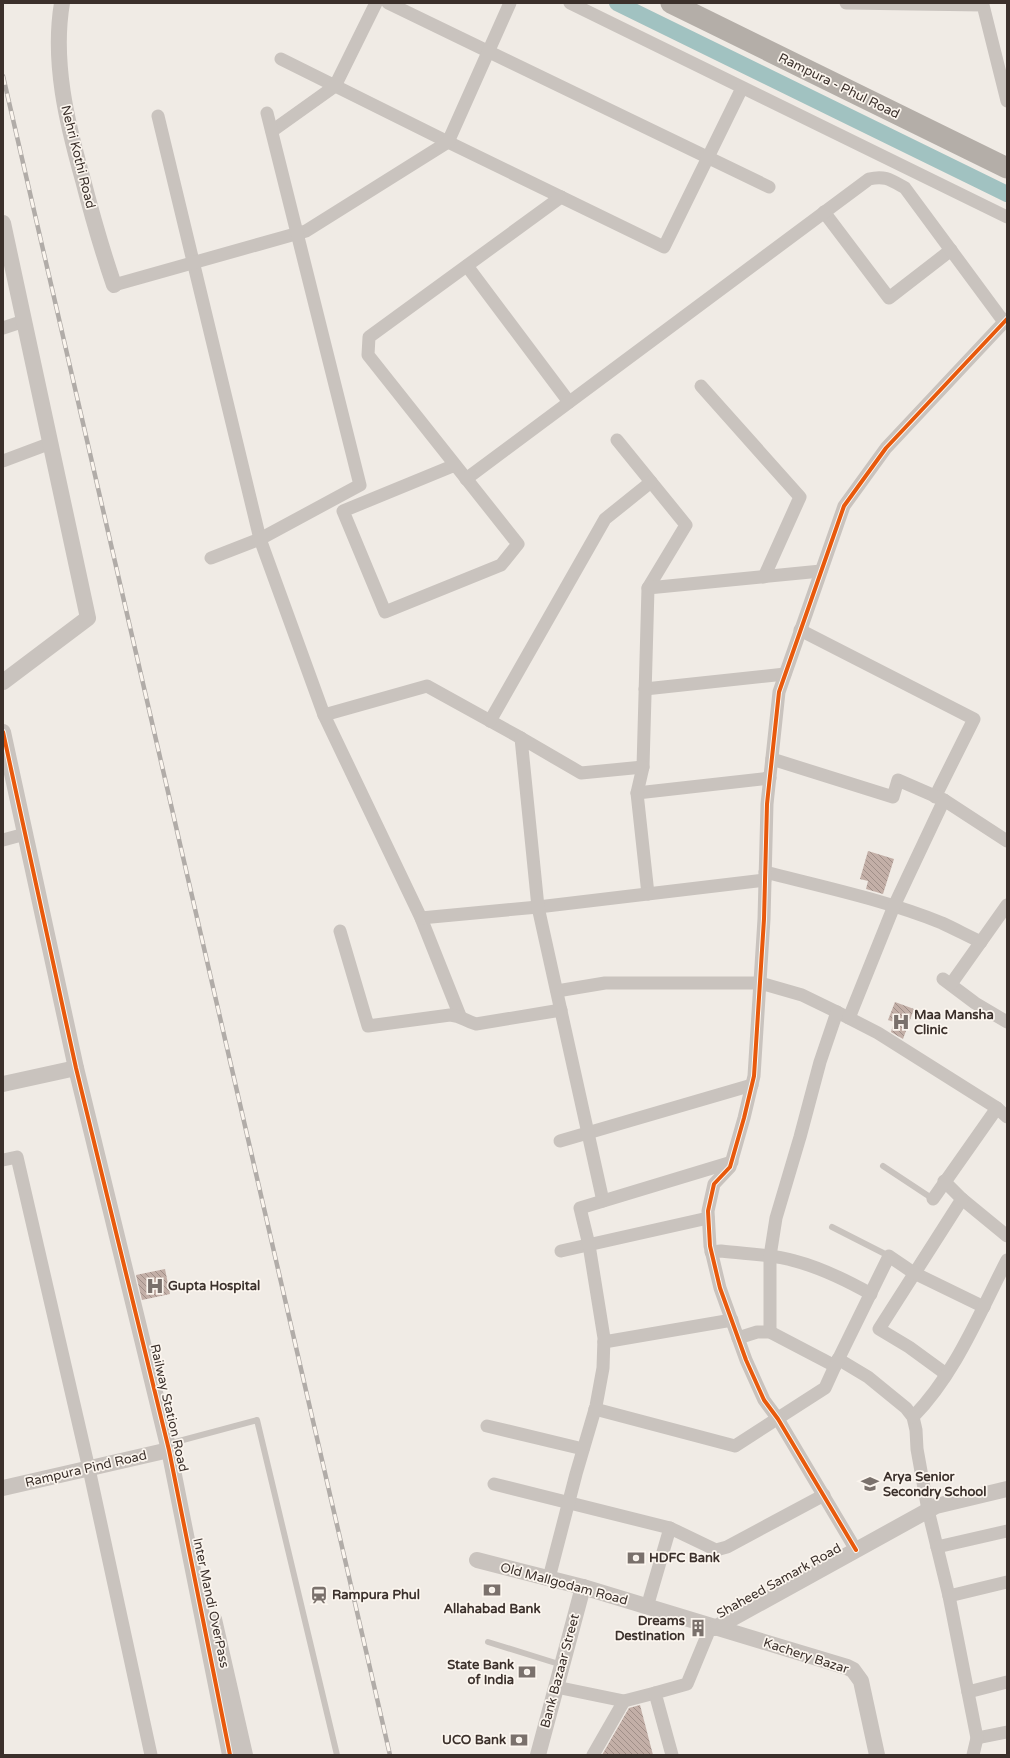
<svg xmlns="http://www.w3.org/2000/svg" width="1010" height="1758" font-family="'Varela Round',sans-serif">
<defs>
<pattern id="building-back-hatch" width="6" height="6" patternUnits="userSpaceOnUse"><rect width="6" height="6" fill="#c3afa7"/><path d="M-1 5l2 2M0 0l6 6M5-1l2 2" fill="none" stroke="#a08f88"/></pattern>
</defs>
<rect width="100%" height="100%" fill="#f0ebe5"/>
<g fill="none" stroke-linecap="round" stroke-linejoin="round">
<polyline stroke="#a1c2c1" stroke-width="16" points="617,3 1007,194"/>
</g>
<g fill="url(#building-back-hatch)">
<polygon points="868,851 894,859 883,894 866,889 868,881 860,879"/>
<polygon points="895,1002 914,1009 903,1039 891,1032 894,1022 888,1020"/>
<polygon points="165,1269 170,1294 142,1300 136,1275"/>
<polygon points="640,1705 653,1755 602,1755 629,1708"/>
</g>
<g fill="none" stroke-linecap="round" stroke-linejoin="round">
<g stroke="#c9c3be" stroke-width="6">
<polyline points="883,1166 933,1199"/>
<polyline points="832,1227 889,1256"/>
<polyline points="168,1444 257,1420 337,1755"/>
<polyline points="488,1642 562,1665"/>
</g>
<g stroke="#c9c3be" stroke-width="13">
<polyline points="388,3 769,187"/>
<polyline points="570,3 1007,217"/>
<polyline points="846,3 983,5 1007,101"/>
<polyline points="281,59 448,142 664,247 742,88"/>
<polyline points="158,116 260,539 324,715 421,918 460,1016"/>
<polyline points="272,131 335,86 376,3"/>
<polyline points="824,212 889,298 951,250"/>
<polyline points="467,266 569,402"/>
<polyline points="114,285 306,231 448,142 510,3"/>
<polyline points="3,328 24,321"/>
<polyline points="701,386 800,497 764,577"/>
<polyline points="617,440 686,525 648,588"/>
<polyline points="3,461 51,443"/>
<polyline points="455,465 343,511 385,612 501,565 518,544 368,355 369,337 561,197"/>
<path d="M466,479l403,-300c16,-4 22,1 36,9l99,134"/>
<polyline points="211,558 260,539 360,485 267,113"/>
<polyline points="800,630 974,719 935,797"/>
<polyline points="645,689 785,674"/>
<polyline points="324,715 427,686 521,738"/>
<polyline points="490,721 605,519 651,482"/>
<polyline points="772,759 893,797 898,780 944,800 1007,841"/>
<polyline points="637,793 770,778"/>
<polyline points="3,840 25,834"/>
<path d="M765,872c59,15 120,28 177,51 13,6 26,13 39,19"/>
<polyline points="648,894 637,793 643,767 648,588 821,571"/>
<polyline points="421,918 538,907 765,880"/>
<path d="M340,931l28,95 82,-11c12,1 15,6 26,9l85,-14"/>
<polyline points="943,979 975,1003 1007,1022"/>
<polyline points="951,984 1007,905"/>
<polyline points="557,991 605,983 760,983 802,995 837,1012 878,1033 997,1108 1007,1117"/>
<polyline points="849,1018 894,906 944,800"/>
<polyline points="560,1141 752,1085"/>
<polyline points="3,1160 17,1157 89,1469 151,1755"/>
<polyline points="944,1181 962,1199 1007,1236"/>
<polyline points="933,1199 997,1108"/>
<polyline points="603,1201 538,907 521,738 581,773 643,767"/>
<polyline points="561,1251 708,1218"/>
<path d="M711,1252l10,-1c24,3 50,3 74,10 27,7 51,19 76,33"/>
<polyline points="770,1332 770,1256 776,1218 800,1137 820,1062 837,1012"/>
<polyline points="738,1338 757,1332 770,1332 835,1366"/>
<polyline points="604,1342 732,1320"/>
<polyline points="838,1359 868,1377 906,1408 913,1417 916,1430 917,1449 928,1510 949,1596 977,1738 1007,1732"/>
<polyline points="946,1374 909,1347 879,1329 962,1199"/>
<polyline points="595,1409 735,1446 825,1388 835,1366 889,1256 914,1273 984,1307"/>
<path d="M913,1417c43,-44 66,-103 94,-157"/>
<polyline points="487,1426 583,1449"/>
<polyline points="494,1484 670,1528 716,1550 727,1547 824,1495"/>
<polyline points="937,1547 1007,1531"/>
<polyline points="856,1550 778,1419 764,1400 746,1360 720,1288 710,1246 708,1211 714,1184 730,1167 744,1118 754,1076 764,919 767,804 779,692 844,506 886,448 1007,319"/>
<polyline points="549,1578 576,1474 596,1406 603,1368 604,1338 589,1245 580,1208 732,1162"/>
<polyline points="949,1596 1007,1582"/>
<polyline points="647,1607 670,1528"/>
<polyline points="556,1687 624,1701 655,1693"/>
<polyline points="968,1692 1007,1682"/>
<polyline points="593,1755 624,1701"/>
<polyline points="672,1755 655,1693 687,1684 711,1626"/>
<polyline points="973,1755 977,1738"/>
</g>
<g stroke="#c9c3be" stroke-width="16">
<path d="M62,3c-10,59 5,120 21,177 9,35 19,70 31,105"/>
<polyline points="3,223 88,618 3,682"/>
<polyline points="3,732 76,1068 169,1450 230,1755"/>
<polyline points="3,1084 76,1068"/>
<polyline points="3,1488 169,1450"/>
<polyline points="477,1560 583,1587 847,1667 853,1670 861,1681 877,1755"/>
<polyline points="214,1619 245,1755"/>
<polyline points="715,1628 936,1506 1007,1489"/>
<polyline points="538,1755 583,1587"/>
</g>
<polyline stroke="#b4aea8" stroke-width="21" points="671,3 1007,168"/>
<g stroke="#b1aca8" stroke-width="4.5">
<polyline id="rail" points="3,76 390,1755"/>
</g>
<use href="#rail" stroke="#fbf5ee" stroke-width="3" stroke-dasharray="9" stroke-linecap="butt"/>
<g stroke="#fbf5ee" stroke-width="6">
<g id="cycleway">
<polyline points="3,732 76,1068 169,1450 230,1755"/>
<polyline points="856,1550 778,1419 764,1400 746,1360 720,1288 710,1246 708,1211 714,1184 730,1167 744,1118 754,1076 764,919 767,804 779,692 844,506 886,448 1007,319"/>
</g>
</g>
<use href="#cycleway" stroke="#e8590c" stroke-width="4"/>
</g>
<defs>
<g id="hospital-bare" transform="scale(1.38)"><path d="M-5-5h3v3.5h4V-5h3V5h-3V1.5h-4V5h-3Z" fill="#7a716c" stroke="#fbf5ee" stroke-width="2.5" paint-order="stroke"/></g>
<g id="school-bare" transform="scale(1.38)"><path d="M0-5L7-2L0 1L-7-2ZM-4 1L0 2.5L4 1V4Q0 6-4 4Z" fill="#7a716c" stroke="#fbf5ee" stroke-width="2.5" paint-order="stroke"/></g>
<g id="bank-bare" transform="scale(1.38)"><path d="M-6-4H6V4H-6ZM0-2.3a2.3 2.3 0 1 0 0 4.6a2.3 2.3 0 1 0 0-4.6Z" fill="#7a716c" stroke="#fbf5ee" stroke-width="2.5" paint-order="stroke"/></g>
<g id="station-bare" transform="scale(1.38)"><path d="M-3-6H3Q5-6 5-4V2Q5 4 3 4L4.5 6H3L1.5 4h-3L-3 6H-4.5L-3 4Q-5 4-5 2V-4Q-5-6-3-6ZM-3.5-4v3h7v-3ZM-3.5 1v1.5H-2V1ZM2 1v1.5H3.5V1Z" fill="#7a716c" stroke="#fbf5ee" stroke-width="2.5" paint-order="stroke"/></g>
<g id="building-bare" transform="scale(1.38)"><path d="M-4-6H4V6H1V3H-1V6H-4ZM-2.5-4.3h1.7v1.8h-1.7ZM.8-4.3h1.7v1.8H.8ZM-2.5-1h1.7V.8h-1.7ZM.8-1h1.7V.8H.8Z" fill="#7a716c" stroke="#fbf5ee" stroke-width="2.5" paint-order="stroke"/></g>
</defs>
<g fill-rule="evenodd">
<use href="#hospital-bare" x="901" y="1022"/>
<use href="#hospital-bare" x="155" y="1286"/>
<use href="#school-bare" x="870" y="1484"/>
<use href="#bank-bare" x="636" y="1558"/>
<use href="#bank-bare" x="492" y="1590"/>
<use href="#station-bare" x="319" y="1595"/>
<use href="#building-bare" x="698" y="1628"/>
<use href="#bank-bare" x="527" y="1672"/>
<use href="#bank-bare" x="519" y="1740"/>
</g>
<g text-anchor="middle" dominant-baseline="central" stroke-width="3.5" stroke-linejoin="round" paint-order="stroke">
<g font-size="13" fill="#3b302b" stroke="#fbf5ee">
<text transform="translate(839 86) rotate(26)">Rampura - Phul Road</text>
<text transform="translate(78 157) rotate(76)">Nehri Kothi Road</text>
<text transform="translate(169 1408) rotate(77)">Railway Station Road</text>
<text transform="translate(86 1469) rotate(-13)">Rampura Pind Road</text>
<text transform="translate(779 1581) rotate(-29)">Shaheed Samark Road</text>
<text transform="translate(564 1584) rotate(15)">Old Mallgodam Road</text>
<text transform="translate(211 1603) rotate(78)">Inter Mandi OverPass</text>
<text transform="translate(806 1656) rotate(18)">Kachery Bazar</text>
<text transform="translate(560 1671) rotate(-75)">Bank Bazaar Street</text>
</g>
<g font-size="13" font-weight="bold" fill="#3b302b" stroke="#fbf5ee" text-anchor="start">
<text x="914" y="1015">Maa Mansha<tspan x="914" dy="15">Clinic</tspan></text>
<text x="168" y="1286">Gupta Hospital</text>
<text x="883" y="1477">Arya Senior<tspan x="883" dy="15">Secondry School</tspan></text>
<text x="649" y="1558">HDFC Bank</text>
<text x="332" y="1595">Rampura Phul</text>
<text x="492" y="1609" text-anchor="middle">Allahabad Bank</text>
<text x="685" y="1621" text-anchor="end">Dreams<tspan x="685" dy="15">Destination</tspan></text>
<text x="514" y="1665" text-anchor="end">State Bank<tspan x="514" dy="15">of India</tspan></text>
<text x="506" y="1740" text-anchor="end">UCO Bank</text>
</g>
</g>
<rect width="1010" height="1758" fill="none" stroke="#3b302b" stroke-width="8"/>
</svg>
